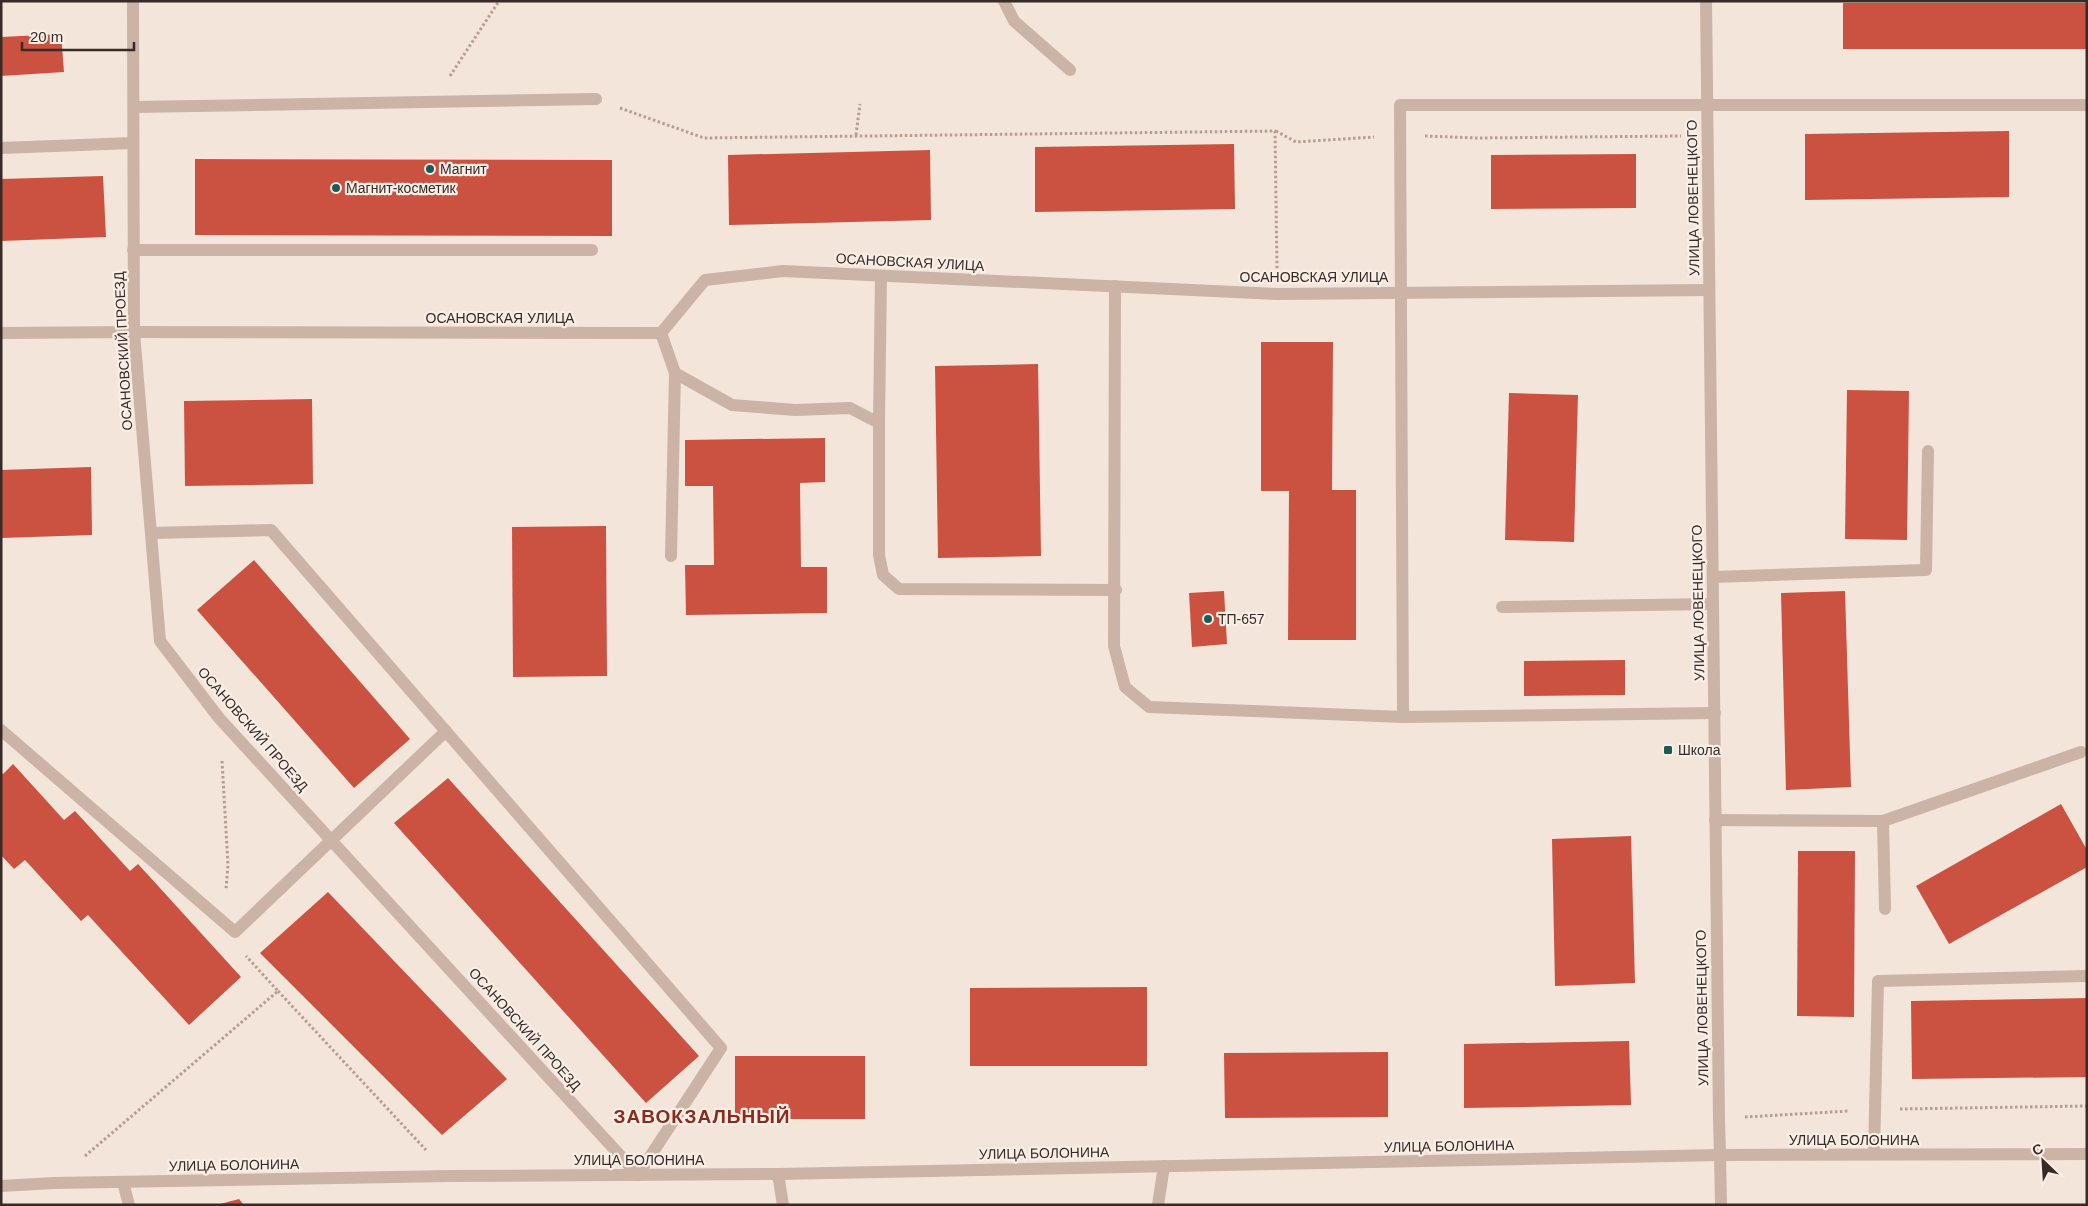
<svg xmlns="http://www.w3.org/2000/svg" width="2088" height="1206" font-family="Helvetica,sans-serif">
<rect width="100%" height="100%" fill="#f3e5da"/>
<g fill="#cb5240">
<rect x="1843" y="3" width="244" height="46"/>
<polygon points="61,34 64,72 1,76 1,37"/>
<polygon points="2009,131 2009,197 1805,200 1805,134"/>
<polygon points="1234,144 1235,209 1035,212 1035,147"/>
<polygon points="930,150 931,220 729,225 728,155"/>
<polygon points="1636,154 1636,208 1491,209 1491,155"/>
<polygon points="195,159 612,160 612,236 195,235"/>
<polygon points="103,176 106,237 1,241 1,179"/>
<polygon points="1261,342 1333,342 1332,490 1356,490 1356,640 1288,640 1289,491 1261,491"/>
<polygon points="1038,364 1041,556 938,558 935,366"/>
<polygon points="1847,390 1909,391 1907,540 1845,539"/>
<polygon points="1509,393 1578,395 1574,542 1505,540"/>
<polygon points="312,399 313,484 185,486 184,401"/>
<polygon points="825,438 825,482 800,483 801,567 827,567 827,613 686,615 685,565 714,565 713,486 685,486 685,440"/>
<polygon points="91,467 92,535 1,538 1,470"/>
<polygon points="606,526 607,676 513,677 512,527"/>
<polygon points="254,560 410,739 354,788 197,610"/>
<polygon points="1224,591 1227,644 1192,647 1189,593"/>
<polygon points="1845,591 1851,787 1786,790 1781,593"/>
<polygon points="1625,660 1625,695 1524,696 1524,661"/>
<polygon points="13,764 64,820 75,811 130,871 138,864 241,977 189,1025 88,915 81,921 25,860 14,869 1,855 1,773 3,774"/>
<polygon points="448,778 699,1056 646,1103 394,823"/>
<polygon points="2061,804 2087,850 2087,867 1949,944 1916,886"/>
<polygon points="1631,836 1635,983 1555,986 1552,839"/>
<polygon points="1798,851 1855,851 1854,1017 1797,1016"/>
<polygon points="328,892 507,1079 442,1135 260,953"/>
<polygon points="1147,987 1147,1066 970,1066 970,988"/>
<polygon points="2087,998 2087,1077 1912,1079 1911,1001"/>
<polygon points="1629,1041 1631,1105 1464,1108 1464,1044"/>
<polygon points="1388,1052 1388,1117 1225,1118 1224,1053"/>
<rect x="735" y="1056" width="130" height="63"/>
<polygon points="239,1199 244,1205 221,1205 220,1204"/>
</g>
<g fill="none" stroke-linecap="round" stroke-linejoin="round">
<g stroke="#b79d90" stroke-width="3" stroke-dasharray="2.5 2.5" stroke-linecap="butt">
<polyline points="450,76 499,1"/>
<polyline points="620,108 704,138 1275,131 1277,269"/>
<polyline points="1276,131 1296,142 1374,137"/>
<polyline points="856,135 860,104"/>
<polyline points="1425,136 1477,138 1681,136"/>
<polyline points="222,761 228,865 226,889"/>
<polyline points="278,991 426,1150"/>
<polyline points="1900,1109 2087,1106"/>
<polyline points="1745,1117 1849,1111"/>
<polyline points="85,1156 278,991 246,956"/>
</g>
<g stroke="#cbb3a6" stroke-width="12">
<polyline points="1004,1 1014,21 1070,70"/>
<polyline points="134,107 596,99"/>
<polyline points="1,148 133,143"/>
<polyline points="133,250 592,250"/>
<polyline points="1115,286 1114,646 1125,687 1149,707 1403,717"/>
<polyline points="1,333 134,332"/>
<polyline points="661,333 675,373 732,405 795,410 850,408 879,423 879,555 883,575 899,589 1116,590"/>
<polyline points="879,423 881,276"/>
<polyline points="151,533 271,530 721,1048 638,1175"/>
<polyline points="671,556 675,373"/>
<polyline points="1713,577 1926,570 1928,451"/>
<polyline points="1502,607 1713,604"/>
<polyline points="1715,713 1403,717 1400,105 2087,105"/>
<polyline points="1,730 235,932 446,731"/>
<polyline points="1715,820 1883,821 2081,752"/>
<polyline points="1883,821 1885,909"/>
<polyline points="1874,1154 1878,981 2087,976"/>
<polyline points="123,1182 129,1205"/>
<polyline points="1158,1205 1164,1166"/>
</g>
<g stroke="#cbb3a6" stroke-width="12">
<polyline points="133,1 134,332 160,641 219,718 638,1175"/>
<polyline points="134,332 661,333 705,280 783,271 1277,294 1709,290"/>
<polyline points="1719,1119 1720,1155"/>
<polyline points="778,1174 783,1205"/>
<polyline points="1,1186 54,1183 450,1176 778,1174 1720,1155 2087,1154"/>
</g>
<g stroke="#cbb3a6" stroke-width="12">
<polyline points="1706,1 1719,1119"/>
<polyline points="1720,1155 1721,1205"/>
</g>
</g>
<g fill="#1b5a57" stroke="#faefe7" stroke-width="2">
<circle cx="430" cy="169" r="5"/>
<circle cx="336" cy="188" r="5"/>
<circle cx="1208" cy="619" r="5"/>
<rect x="1663" y="745" width="10" height="10" rx="2.5"/>
</g>
<g text-anchor="middle" dominant-baseline="central" stroke-width="4.5" stroke-linejoin="round" paint-order="stroke">
<g font-size="14" fill="#372a27" stroke="#faefe7" text-anchor="start">
<text x="440" y="169">Магнит</text>
<text x="346" y="188">Магнит-косметик</text>
<text x="1218" y="619">ТП-657</text>
<text x="1678" y="750">Школа</text>
</g>
<g font-size="14" fill="#372a27" stroke="#faefe7">
<text transform="translate(1693 198) rotate(-91)">УЛИЦА ЛОВЕНЕЦКОГО</text>
<text transform="translate(910 262) rotate(3)">ОСАНОВСКАЯ УЛИЦА</text>
<text x="1314" y="277">ОСАНОВСКАЯ УЛИЦА</text>
<text x="500" y="318">ОСАНОВСКАЯ УЛИЦА</text>
<text transform="translate(123 351) rotate(-93)">ОСАНОВСКИЙ ПРОЕЗД</text>
<text transform="translate(1698 603) rotate(-91)">УЛИЦА ЛОВЕНЕЦКОГО</text>
<text transform="translate(253 729) rotate(49)">ОСАНОВСКИЙ ПРОЕЗД</text>
<text transform="translate(1702 1008) rotate(-91)">УЛИЦА ЛОВЕНЕЦКОГО</text>
<text transform="translate(525 1029) rotate(48)">ОСАНОВСКИЙ ПРОЕЗД</text>
<text x="1854" y="1140">УЛИЦА БОЛОНИНА</text>
<text transform="translate(1449 1146) rotate(-1)">УЛИЦА БОЛОНИНА</text>
<text transform="translate(1044 1153) rotate(-1)">УЛИЦА БОЛОНИНА</text>
<text x="639" y="1160">УЛИЦА БОЛОНИНА</text>
<text transform="translate(234 1165) rotate(-1)">УЛИЦА БОЛОНИНА</text>
</g>
<g font-size="19" font-weight="bold" letter-spacing="1" fill="#892b1d" stroke="#faefe7">
<text x="702" y="1116">ЗАВОКЗАЛЬНЫЙ</text>
</g>
</g>
<rect width="2088" height="1206" fill="none" stroke="#372a27" stroke-width="5"/>
<g transform="translate(2043 1161) rotate(335)" stroke="#faefe7" stroke-width="4" paint-order="stroke">
<path d="M0-4L9 19L0 12L-9 19Z" fill="#372a27"/>
<text y="-8" font-size="14" font-weight="bold" text-anchor="middle" fill="#372a27">С</text>
</g>
<path d="M22 42v8h112v-8" fill="none" stroke="#372a27" stroke-width="2.5"/>
<text x="30" y="42" font-size="15" fill="#372a27" stroke="#faefe7" stroke-width="4" paint-order="stroke">20 m</text>
</svg>
